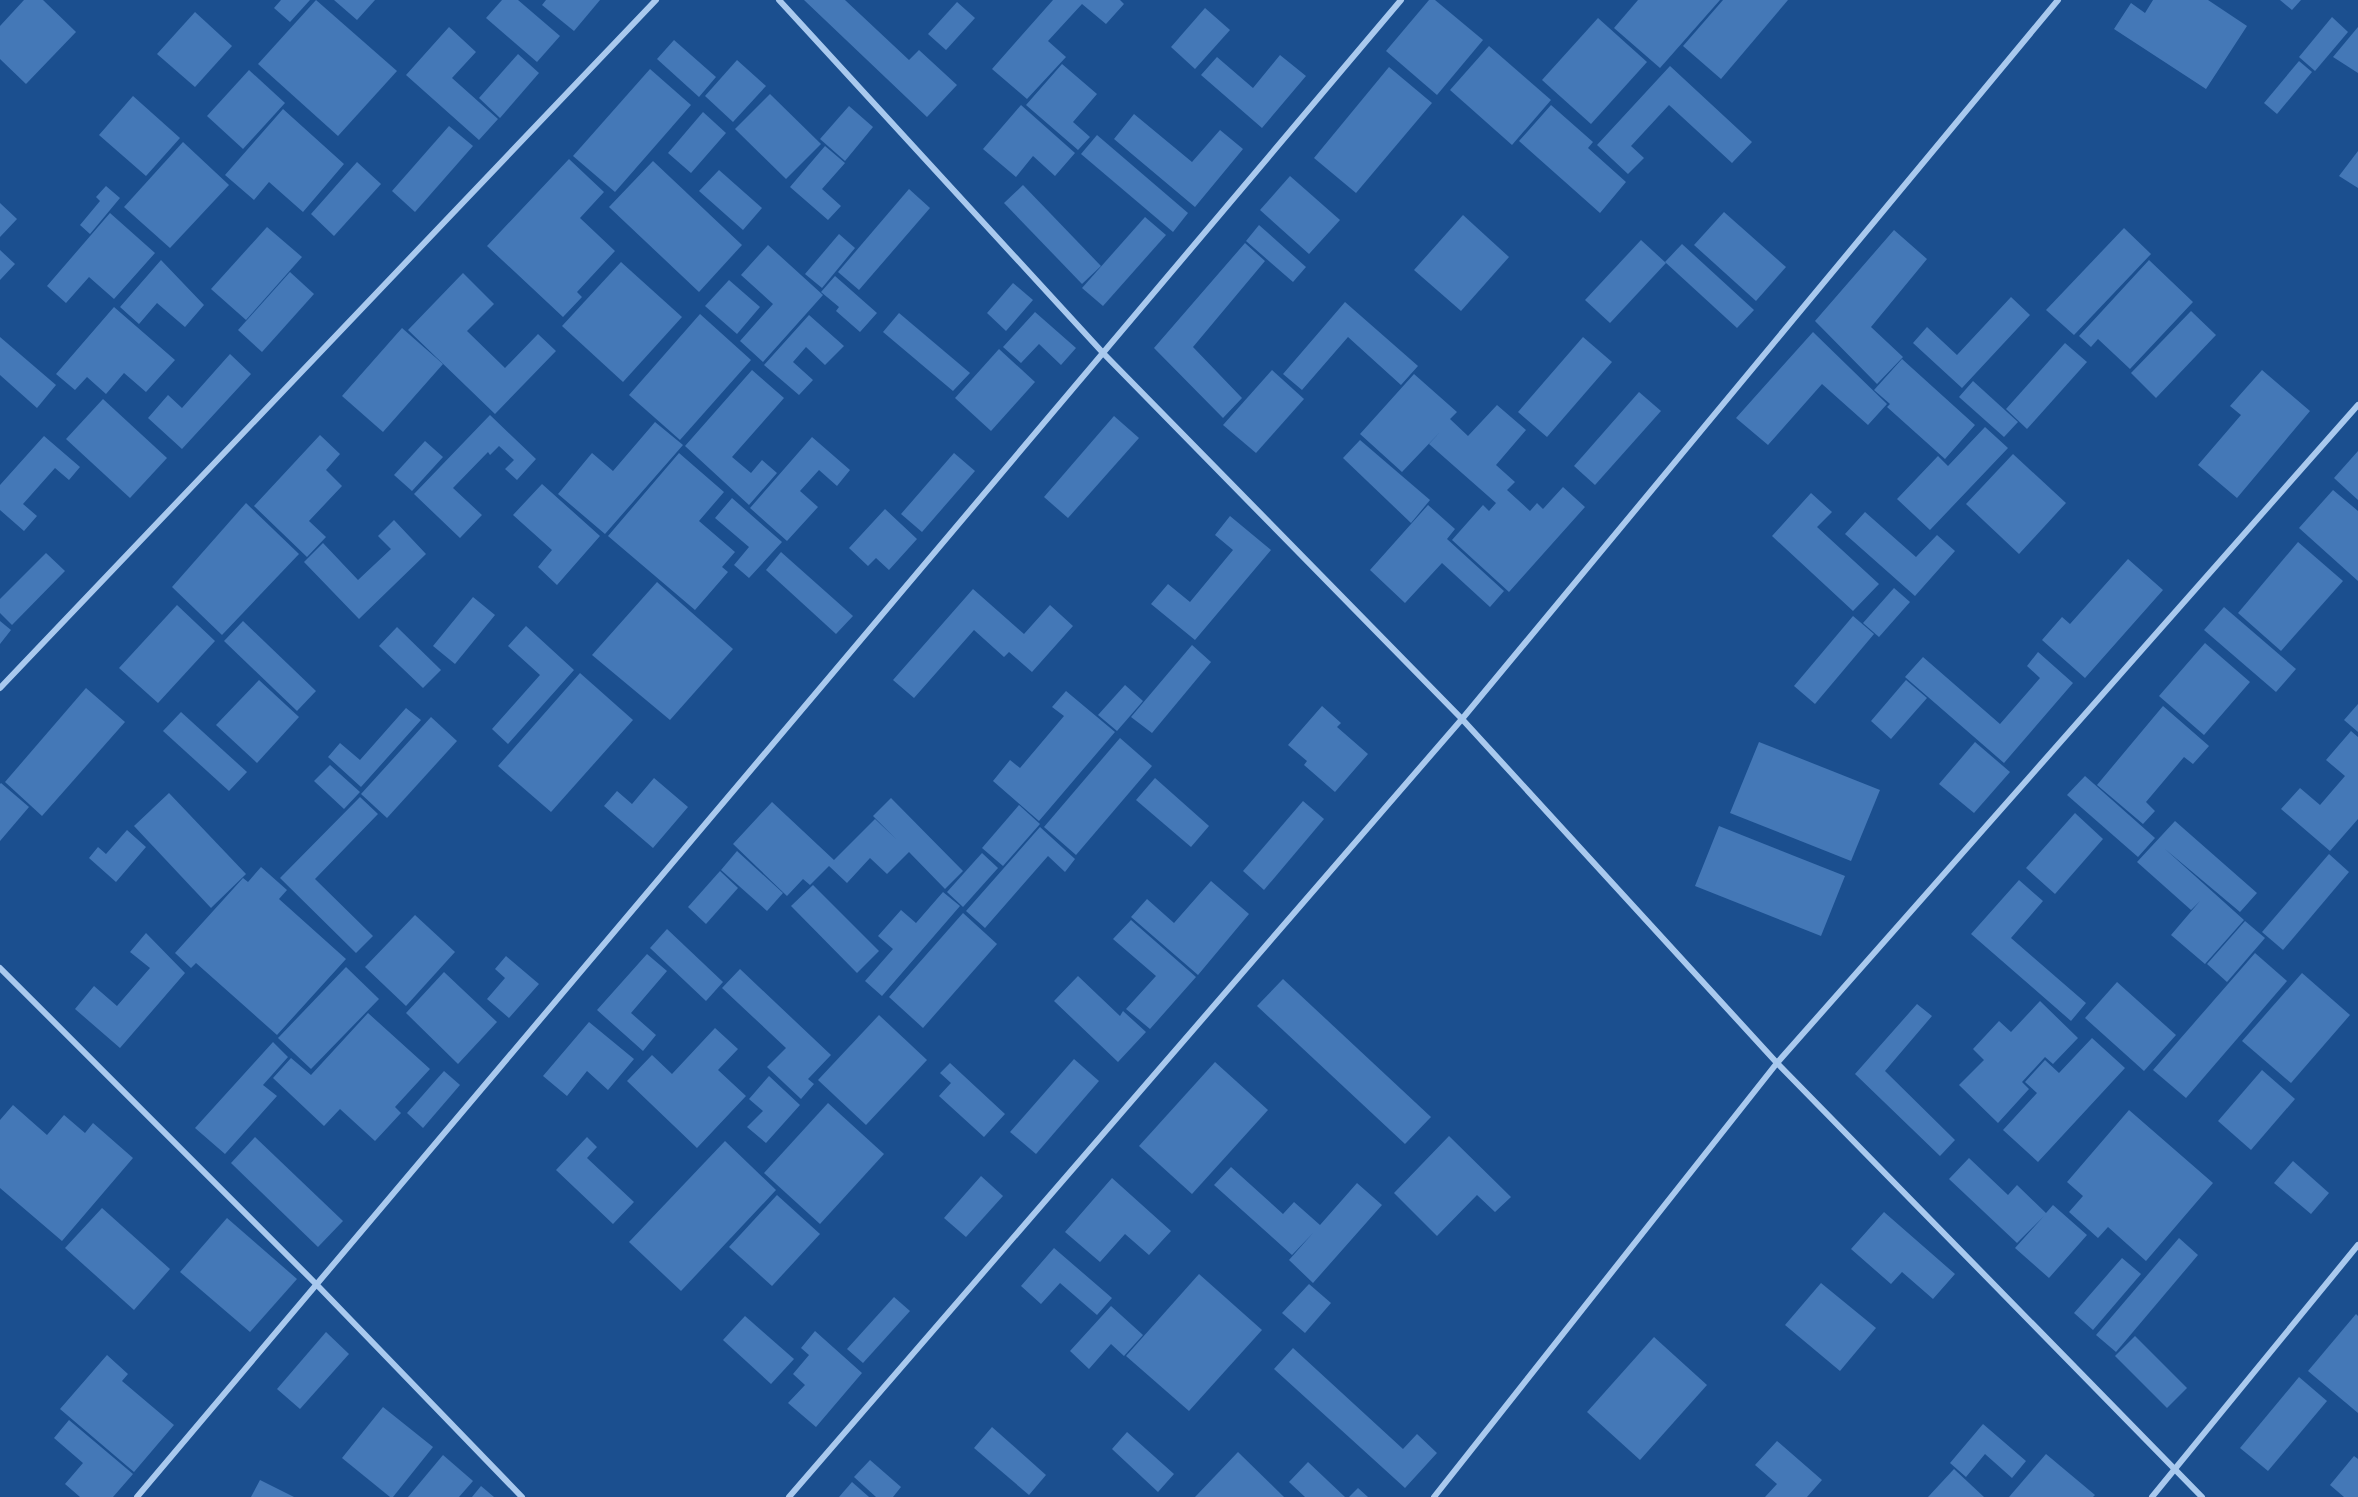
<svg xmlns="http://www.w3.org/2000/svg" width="2358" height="1497" font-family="'Archivo Narrow',sans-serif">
<rect width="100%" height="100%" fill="#1b4f8f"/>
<g fill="#4478b7">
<polygon points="24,0 43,0 76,32 26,84 0,59 0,26"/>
<polygon points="281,0 310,0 290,22 274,8"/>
<polygon points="316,0 397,71 338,136 258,64"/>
<polygon points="334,0 375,0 357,20"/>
<polygon points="502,0 518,0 560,36 537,62 486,18"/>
<polygon points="546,0 600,0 574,31 542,5"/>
<polygon points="804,0 845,0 909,60 919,50 957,85 927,117"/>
<polygon points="1053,0 1120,0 1124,4 1106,24 1082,4 1048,41 1066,57 1027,99 992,69"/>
<polygon points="1429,0 1435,0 1483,40 1437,95 1386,51"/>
<polygon points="1638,0 1720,0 1660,68 1614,28"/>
<polygon points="1723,0 1788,0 1721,79 1683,46"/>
<polygon points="2153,0 2208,0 2247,26 2206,89 2114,29 2131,3 2145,13"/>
<polygon points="2280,0 2301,0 2292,10"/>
<polygon points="957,2 975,18 946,50 928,34"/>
<polygon points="1205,8 1230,30 1195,69 1171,47"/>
<polygon points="195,12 232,46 195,87 157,54"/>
<polygon points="2332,17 2348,32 2315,71 2299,57"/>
<polygon points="1598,18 1647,62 1591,124 1542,80"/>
<polygon points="449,27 476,52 452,78 498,119 479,140 406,75"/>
<polygon points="2358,27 2358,73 2333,57"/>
<polygon points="674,40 716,77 699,97 657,59"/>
<polygon points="1489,46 1551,100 1512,145 1450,90"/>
<polygon points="518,54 539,73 500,118 479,98"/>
<polygon points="1280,55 1306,76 1262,128 1201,75 1217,57 1253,88"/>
<polygon points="737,60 766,86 733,122 705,96"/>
<polygon points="2299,61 2312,72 2277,114 2264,103"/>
<polygon points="1062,64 1097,94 1073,122 1090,137 1078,150 1026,105"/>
<polygon points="1670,66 1752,142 1732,163 1669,105 1631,146 1644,158 1628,174 1597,145"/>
<polygon points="1389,67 1432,103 1356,193 1314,158"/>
<polygon points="650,69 691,105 615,192 573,156"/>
<polygon points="249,70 285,103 243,149 207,116"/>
<polygon points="770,94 821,144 786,179 735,129"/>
<polygon points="133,96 180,138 146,176 99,135"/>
<polygon points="1021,105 1075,153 1055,176 1033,156 1016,177 983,149"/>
<polygon points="1551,105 1593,142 1588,148 1626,182 1600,213 1519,141"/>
<polygon points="849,106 873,127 845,161 820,139"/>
<polygon points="283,109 344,164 303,212 269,182 254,200 225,175"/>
<polygon points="703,112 726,133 691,173 668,153"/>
<polygon points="1134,114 1192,162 1220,130 1243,149 1195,207 1114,139"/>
<polygon points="449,126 473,146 415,212 392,191"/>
<polygon points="1097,135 1188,213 1173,232 1081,154"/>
<polygon points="183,142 229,185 170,248 124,207"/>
<polygon points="825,146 845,163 822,189 841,206 828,220 790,187"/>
<polygon points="2358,151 2358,188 2339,176"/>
<polygon points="569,159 604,192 580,218 615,251 577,292 582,297 563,317 487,246"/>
<polygon points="653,161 742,245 699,292 609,207"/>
<polygon points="357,162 381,184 334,236 311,214"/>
<polygon points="719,170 762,208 743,230 699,191"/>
<polygon points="1290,176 1340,220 1309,254 1260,210"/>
<polygon points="1023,185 1101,266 1082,284 1004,203"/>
<polygon points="106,186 120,198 90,234 80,225 100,201 96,197"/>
<polygon points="909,189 930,208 859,290 838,272"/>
<polygon points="0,203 17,219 0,237"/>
<polygon points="1724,212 1786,267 1756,301 1694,245"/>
<polygon points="110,213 155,253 114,299 89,277 66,303 47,286"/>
<polygon points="1463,215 1509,257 1461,311 1414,270"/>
<polygon points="1145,217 1166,235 1103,306 1082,288"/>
<polygon points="1259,225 1306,267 1293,282 1246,241"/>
<polygon points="267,227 302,257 246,320 211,289"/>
<polygon points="2124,228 2151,254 2074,335 2046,310"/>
<polygon points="1894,230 1927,259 1871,327 1903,357 1877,384 1815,321"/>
<polygon points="839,234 855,248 822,288 805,274"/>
<polygon points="1641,240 1666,263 1610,323 1585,300"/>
<polygon points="1245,243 1265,261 1193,347 1242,398 1223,418 1154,348"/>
<polygon points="1682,244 1754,310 1737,328 1665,262"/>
<polygon points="768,245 823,295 763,362 740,341 773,304 741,275"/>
<polygon points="0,250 15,264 0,280"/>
<polygon points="161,260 204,305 185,327 157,303 139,324 120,307"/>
<polygon points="2149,260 2193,302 2130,369 2098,339 2091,347 2079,336"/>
<polygon points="621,262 682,317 623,382 562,326"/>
<polygon points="290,272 314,294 262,352 238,330"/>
<polygon points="463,273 494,304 467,331 505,368 538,334 556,351 495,414 408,330"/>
<polygon points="835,276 877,313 860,332 836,311 839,307 821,292"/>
<polygon points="729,280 760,307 737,334 705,306"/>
<polygon points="1013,283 1033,300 1006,331 987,313"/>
<polygon points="2011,297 2030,315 1962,388 1913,343 1927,327 1957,355"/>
<polygon points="1345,302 1418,366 1401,385 1348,337 1302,390 1283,374"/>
<polygon points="114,307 175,360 146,392 124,373 106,394 87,377 75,390 56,374"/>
<polygon points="2191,311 2216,335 2156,398 2131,373"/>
<polygon points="1035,312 1076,348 1061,365 1039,344 1021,363 1003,347"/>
<polygon points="899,313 970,373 953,391 883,332"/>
<polygon points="700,314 751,360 680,440 629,395"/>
<polygon points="809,315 844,346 825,365 806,347 793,362 813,380 799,395 764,365"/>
<polygon points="402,328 443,364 383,432 342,396"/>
<polygon points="1813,332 1887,404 1868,425 1822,384 1768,445 1736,418"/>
<polygon points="0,337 56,385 37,408 0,375"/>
<polygon points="1583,337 1612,362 1547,437 1518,412"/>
<polygon points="2065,343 2087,362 2027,429 2006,409"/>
<polygon points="999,349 1035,382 991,431 955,398"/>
<polygon points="230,354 251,374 182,449 148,418 168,395 182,408"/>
<polygon points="1902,359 1975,425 1945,459 1887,407 1890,404 1874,390"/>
<polygon points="752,370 784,398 732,457 751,473 762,460 777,473 749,505 685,446"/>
<polygon points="1272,370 1304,399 1256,453 1223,425"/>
<polygon points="2262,370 2310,411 2237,498 2198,465 2241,415 2230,406"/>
<polygon points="1414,374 1457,412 1450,419 1468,436 1497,405 1526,430 1496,465 1515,482 1507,490 1530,511 1537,503 1543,509 1563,487 1585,507 1509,592 1452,540 1483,505 1489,511 1496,503 1429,444 1441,431 1402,472 1360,434"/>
<polygon points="1973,381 2018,422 2004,437 1959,397"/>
<polygon points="1639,392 1661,411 1595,485 1574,466"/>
<polygon points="103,399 167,458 130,498 66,439"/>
<polygon points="490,415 536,459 517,480 505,469 514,460 499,446 490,455 488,452 453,488 482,515 460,538 414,494"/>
<polygon points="1114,416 1139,438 1068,518 1044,497"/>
<polygon points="655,422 683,445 605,534 558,494 592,453 613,471"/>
<polygon points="1985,427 2008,448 1930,530 1897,499 1938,456 1948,466"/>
<polygon points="320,435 340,454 326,470 342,486 309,521 326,537 307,557 254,506"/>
<polygon points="44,436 80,467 69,480 55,468 23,504 37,516 24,531 0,510 0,485"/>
<polygon points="812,437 850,470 837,486 819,470 800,491 818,507 787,541 750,508"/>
<polygon points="1360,440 1430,500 1411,523 1343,458"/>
<polygon points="425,441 443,457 412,491 394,475"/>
<polygon points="2358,451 2358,500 2334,478"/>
<polygon points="679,453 724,492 699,521 735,552 722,567 728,572 695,610 608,536"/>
<polygon points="954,453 975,471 922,532 901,514"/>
<polygon points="2013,454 2066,503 2019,554 1966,504"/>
<polygon points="542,484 600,536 557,585 538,567 552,550 513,515"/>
<polygon points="2333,490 2358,511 2358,581 2299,528"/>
<polygon points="1811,493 1832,512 1817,527 1879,584 1853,611 1772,536"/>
<polygon points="732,498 782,542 749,578 734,565 749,547 715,518"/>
<polygon points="246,503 299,554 222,635 172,587"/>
<polygon points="1428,505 1455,529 1447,539 1504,591 1490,607 1442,563 1405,603 1370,570"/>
<polygon points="885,509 917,539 889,570 876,558 868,566 849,548"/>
<polygon points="1865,512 1916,557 1937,535 1955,551 1915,596 1845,534"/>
<polygon points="1230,516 1271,550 1195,640 1151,604 1168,584 1190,602 1233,550 1215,535"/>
<polygon points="394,520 426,554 359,619 304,562 323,543 358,580 391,549 378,536"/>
<polygon points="2298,542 2343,581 2281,651 2238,613"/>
<polygon points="781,552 853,616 836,634 766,570"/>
<polygon points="46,553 65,571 12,625 0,613 0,599"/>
<polygon points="2128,559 2163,590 2085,678 2042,640 2062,617 2070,624"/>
<polygon points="657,582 733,649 670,720 592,655"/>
<polygon points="1894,588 1910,602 1879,637 1863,623"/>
<polygon points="973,589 1024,634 1050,605 1073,626 1032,672 1009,652 1004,657 974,630 914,698 893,680"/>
<polygon points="473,597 495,615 455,664 433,646"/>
<polygon points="177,605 215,641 158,703 119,668"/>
<polygon points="2224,607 2296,669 2276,692 2204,630"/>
<polygon points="1853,616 1874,634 1815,704 1794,686"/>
<polygon points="0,621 11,630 0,644"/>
<polygon points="243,621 316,691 297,711 224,641"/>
<polygon points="526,626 574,670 508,744 492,729 540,675 508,646"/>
<polygon points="397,627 441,670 423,688 379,646"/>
<polygon points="2205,643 2250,682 2204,735 2159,696"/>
<polygon points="1192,645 1211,662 1152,733 1131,717"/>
<polygon points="2038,652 2073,683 2004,763 1905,677 1923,657 2000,724 2040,678 2027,666"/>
<polygon points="580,673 633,720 551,812 498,766"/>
<polygon points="259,680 299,717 257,763 216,725"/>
<polygon points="1906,680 1927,698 1891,739 1871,721"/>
<polygon points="1125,685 1143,701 1117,731 1098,715"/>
<polygon points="86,688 125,722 42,816 5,782"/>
<polygon points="1066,691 1115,732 1039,821 993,781 1010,760 1020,768 1064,716 1052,707"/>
<polygon points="2358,704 2358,732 2344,720"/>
<polygon points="1322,706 1341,723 1337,727 1368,754 1335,792 1304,765 1307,761 1288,745"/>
<polygon points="2163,706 2209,746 2193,764 2184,757 2146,802 2155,811 2143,824 2097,785"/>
<polygon points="406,708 421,720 361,787 328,757 340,743 360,760"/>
<polygon points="181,712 247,772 229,791 163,731"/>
<polygon points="431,717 457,741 387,818 361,794"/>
<polygon points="2351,731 2358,737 2358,819 2330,851 2281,809 2300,788 2320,805 2345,776 2326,760"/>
<polygon points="1120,738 1152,766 1076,855 1044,827"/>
<polygon points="1759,742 1880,790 1851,861 1730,813"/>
<polygon points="1975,742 2010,772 1974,813 1939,784"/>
<polygon points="330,765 360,792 344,809 314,781"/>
<polygon points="2085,776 2155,838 2138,857 2067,795"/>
<polygon points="654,778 688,807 653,848 604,806 617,791 632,804"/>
<polygon points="1155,778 1209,826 1191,847 1136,800"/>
<polygon points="1,783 29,807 0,841 0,784"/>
<polygon points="169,793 246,874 211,908 134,826"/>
<polygon points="360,797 378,814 315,879 373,936 356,953 280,878"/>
<polygon points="891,798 963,871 945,889 909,852 887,874 870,858 847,883 829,866 810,885 803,879 787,896 733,844 772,802 834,860 875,819 896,839 873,816"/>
<polygon points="1303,801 1324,819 1264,890 1243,871"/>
<polygon points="1019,805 1040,824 1003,866 982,848"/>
<polygon points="2075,813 2103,839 2055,894 2026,868"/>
<polygon points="2175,821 2257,893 2240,912 2165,849 2244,920 2205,964 2171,935 2200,901 2191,910 2137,862"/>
<polygon points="1719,826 1845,876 1821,936 1695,886"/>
<polygon points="1040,827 1075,859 1065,872 1048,856 985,928 966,911"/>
<polygon points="127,830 146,847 116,882 89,858 98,847 106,854"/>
<polygon points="737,851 783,893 767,911 721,870"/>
<polygon points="982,853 998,868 963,907 947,892"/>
<polygon points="2329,854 2349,872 2283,950 2262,932"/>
<polygon points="261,867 287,890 279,899 346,959 277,1035 196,963 191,968 175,953 243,878 248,882"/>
<polygon points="720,871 738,888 706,924 688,907"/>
<polygon points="2019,880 2043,901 2011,938 2086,1003 2071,1021 1971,934"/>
<polygon points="1211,881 1249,914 1198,975 1131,917 1147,899 1174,923"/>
<polygon points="813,885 879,951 857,973 791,906"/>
<polygon points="943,892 960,906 882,996 865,981 893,949 878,936 901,910 916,923"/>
<polygon points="963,913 997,944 923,1028 889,997"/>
<polygon points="415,915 455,952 406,1006 365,967"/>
<polygon points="1131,920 1196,977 1150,1029 1126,1009 1156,976 1113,939"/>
<polygon points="2245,921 2265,938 2227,982 2207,964"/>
<polygon points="667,929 723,982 706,1001 650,948"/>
<polygon points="146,933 185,973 120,1048 75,1009 94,986 117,1006 150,968 130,952"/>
<polygon points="2255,953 2287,981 2186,1098 2153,1070"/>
<polygon points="647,954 667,971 631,1013 656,1035 643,1051 597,1010"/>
<polygon points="506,956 539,984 509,1018 487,999 505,978 495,969"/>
<polygon points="346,967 379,999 311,1069 278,1038"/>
<polygon points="740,969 831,1055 808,1079 814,1084 801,1099 767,1067 786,1048 722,988"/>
<polygon points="444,972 497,1022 458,1064 406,1013"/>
<polygon points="2302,973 2350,1015 2291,1083 2242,1041"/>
<polygon points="1078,976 1120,1016 1123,1011 1146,1032 1118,1062 1054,1001"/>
<polygon points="1283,979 1431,1117 1405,1144 1257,1006"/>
<polygon points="2117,982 2176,1035 2144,1071 2085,1018"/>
<polygon points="2040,1001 2078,1038 2053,1064 2045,1057 2022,1082 2029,1089 1998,1123 1959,1085 1984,1060 1973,1049 1999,1021 2011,1032"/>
<polygon points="1917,1004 1932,1016 1885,1071 1955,1140 1940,1156 1855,1074"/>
<polygon points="368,1013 430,1069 395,1107 401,1113 375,1141 340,1109 324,1126 273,1078 291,1058 311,1075"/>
<polygon points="879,1015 927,1060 866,1125 818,1080"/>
<polygon points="589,1022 634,1059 608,1090 587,1071 567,1096 543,1076"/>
<polygon points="715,1028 738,1049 718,1070 746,1096 697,1148 627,1081 652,1055 672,1074"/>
<polygon points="2092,1038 2125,1068 2038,1162 2003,1130 2037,1093 2025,1082 2045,1060 2059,1073"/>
<polygon points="273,1042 288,1057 263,1085 277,1096 225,1154 195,1128"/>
<polygon points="1074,1059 1099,1081 1036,1154 1010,1132"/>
<polygon points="1215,1062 1268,1110 1192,1194 1139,1146"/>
<polygon points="950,1063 1005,1114 984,1137 939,1096 951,1083 940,1073"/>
<polygon points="2262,1070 2295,1099 2251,1150 2218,1121"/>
<polygon points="444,1071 460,1085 423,1128 407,1113"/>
<polygon points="769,1076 800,1105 766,1143 747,1127 763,1111 749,1099"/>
<polygon points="828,1103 884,1154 820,1224 764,1173"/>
<polygon points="13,1105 47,1135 64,1115 85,1133 93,1123 133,1158 62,1241 0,1188 0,1120"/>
<polygon points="2129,1110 2213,1183 2146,1261 2108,1227 2098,1238 2069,1212 2083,1196 2067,1182"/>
<polygon points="1449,1136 1511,1197 1495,1212 1477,1195 1437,1236 1394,1193"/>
<polygon points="255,1137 343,1221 318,1247 231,1163"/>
<polygon points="587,1137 597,1147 587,1158 634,1202 613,1224 556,1170"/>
<polygon points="725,1141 776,1190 681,1291 629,1242"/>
<polygon points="1969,1158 2008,1195 2017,1185 2046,1213 2053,1205 2087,1235 2049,1278 2015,1248 2044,1216 2017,1243 1949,1179"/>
<polygon points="2293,1161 2329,1193 2311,1214 2274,1183"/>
<polygon points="1231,1167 1283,1214 1294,1202 1320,1225 1357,1183 1382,1205 1313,1283 1289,1260 1313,1233 1292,1255 1214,1185"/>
<polygon points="981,1176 1003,1196 966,1237 944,1218"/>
<polygon points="1112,1178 1171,1231 1149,1255 1125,1234 1100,1262 1065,1232"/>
<polygon points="777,1195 820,1234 772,1286 729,1247"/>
<polygon points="102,1208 170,1269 134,1310 65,1248"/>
<polygon points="1884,1212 1955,1274 1933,1299 1902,1272 1891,1284 1851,1249"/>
<polygon points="227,1218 297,1279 250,1332 180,1272"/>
<polygon points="2179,1238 2198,1255 2116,1352 2096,1335"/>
<polygon points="1054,1248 1112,1298 1097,1315 1060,1283 1041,1304 1021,1286"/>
<polygon points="2122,1258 2141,1274 2093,1330 2074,1313"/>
<polygon points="1199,1274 1262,1330 1189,1411 1126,1356"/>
<polygon points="1821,1283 1876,1328 1840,1371 1785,1325"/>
<polygon points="1309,1284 1331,1303 1305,1333 1282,1313"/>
<polygon points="894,1297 910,1311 863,1363 847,1349"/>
<polygon points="1111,1306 1143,1335 1124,1356 1111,1344 1089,1369 1070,1351"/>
<polygon points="2356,1314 2358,1316 2358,1413 2308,1371"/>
<polygon points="745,1316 794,1359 771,1384 723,1340"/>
<polygon points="815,1331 862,1373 816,1427 788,1403 805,1385 793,1374 809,1355 801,1348"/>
<polygon points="326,1332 349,1354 300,1409 277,1389"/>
<polygon points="2135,1336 2187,1388 2167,1408 2115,1356"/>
<polygon points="1654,1337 1707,1385 1640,1460 1587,1412"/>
<polygon points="1293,1348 1403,1449 1417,1434 1437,1453 1405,1488 1274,1369"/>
<polygon points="107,1355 128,1374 122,1381 174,1425 134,1472 60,1409"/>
<polygon points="2299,1377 2327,1401 2268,1471 2240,1448"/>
<polygon points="383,1407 433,1447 393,1497 390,1497 342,1458"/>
<polygon points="69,1420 133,1474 113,1497 80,1497 65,1484 83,1463 54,1438"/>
<polygon points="1983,1424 2026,1461 2012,1478 1985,1454 1966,1477 1950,1463"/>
<polygon points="992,1427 1046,1475 1029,1495 974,1448"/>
<polygon points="1127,1432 1174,1474 1158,1492 1112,1449"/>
<polygon points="1777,1441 1822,1480 1807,1497 1765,1497 1777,1484 1755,1465"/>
<polygon points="1238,1452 1284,1497 1195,1497"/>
<polygon points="2046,1454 2095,1495 2093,1497 2009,1497"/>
<polygon points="443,1455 473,1481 459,1497 408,1497"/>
<polygon points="2354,1456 2358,1459 2358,1497 2344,1497 2330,1485"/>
<polygon points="870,1460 901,1487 893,1497 876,1497 854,1477"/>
<polygon points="1308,1462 1345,1497 1305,1497 1289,1482"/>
<polygon points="1954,1469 1984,1497 1928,1497"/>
<polygon points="260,1480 294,1497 251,1497"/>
<polygon points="852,1482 869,1497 839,1497"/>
<polygon points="481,1486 494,1497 472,1497"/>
<polygon points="1358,1488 1368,1497 1349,1497"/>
</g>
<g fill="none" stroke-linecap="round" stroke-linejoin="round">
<g stroke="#a9c9ee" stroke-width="6">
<polyline points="779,0 1104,354 1462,719 1777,1063 2202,1497"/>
<polyline points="0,688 656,0"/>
<polyline points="0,968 317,1285 522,1497"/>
<polyline points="137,1497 1401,0"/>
<polyline points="789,1497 1462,719 2058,0"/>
<polyline points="1434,1497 1777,1063 2358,405"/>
<polyline points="2152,1497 2358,1245"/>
</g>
</g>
</svg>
